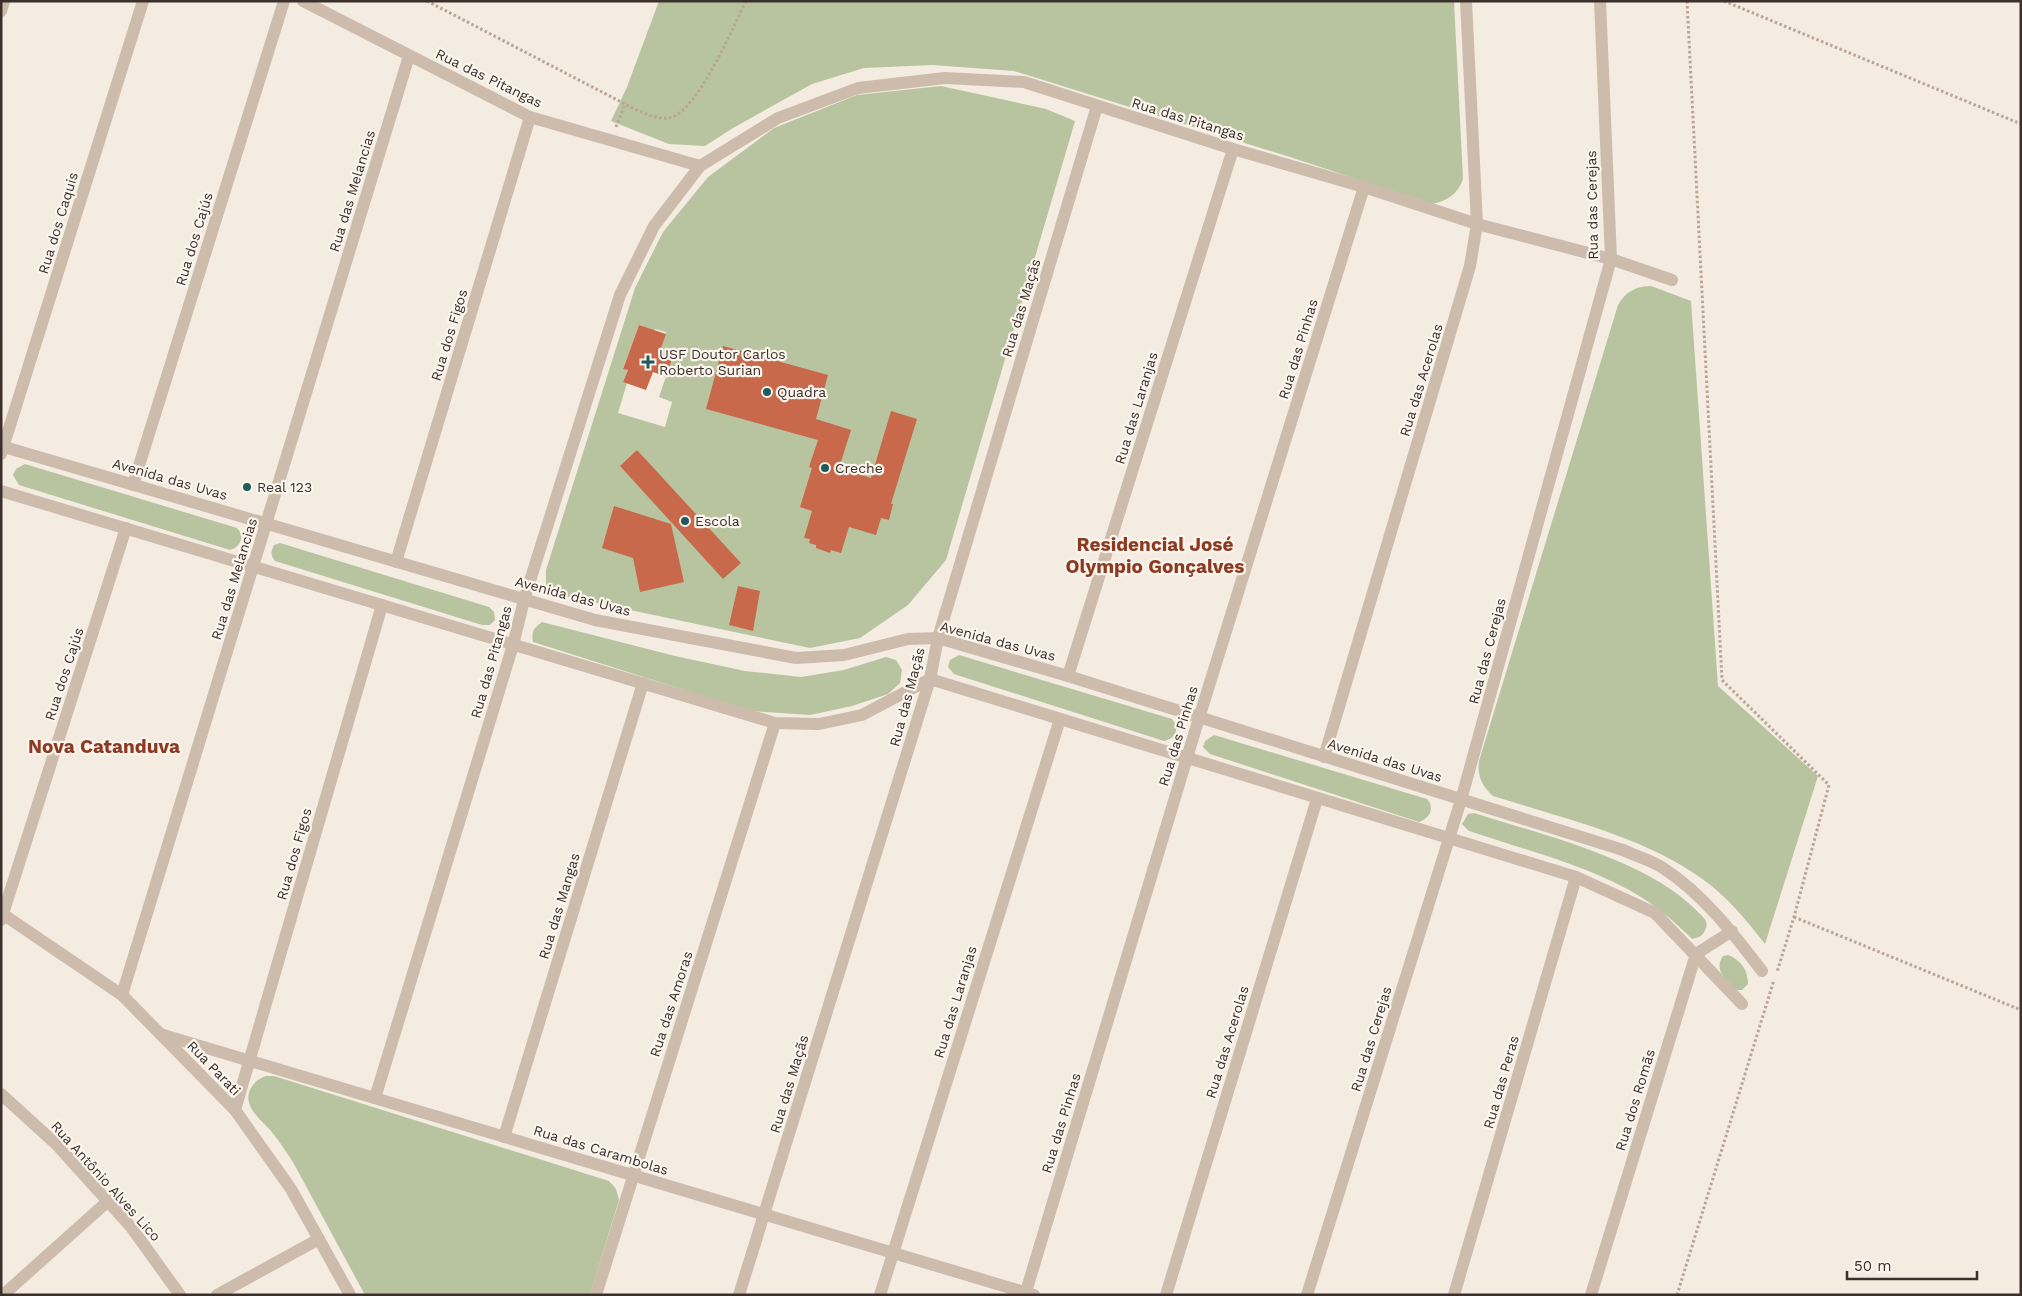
<svg xmlns="http://www.w3.org/2000/svg" width="2022" height="1296" font-family="'Work Sans',sans-serif">
<rect width="100%" height="100%" fill="#f4ebe1"/>
<g fill="#b8c4a0" fill-rule="evenodd">
<path d="M659,1h795l9,178c-5,15 -16,22 -31,25l-142,-47 -276,-86 -82,-6 -68,3 -52,16 -79,44 -28,18 -36,-2 -58,-23 16,-34z"/>
<path d="M941,86l105,23 29,12 -129,439 -38,45 -48,33 -50,10 -256,-54 -8,-9v-15l89,-282 28,-56 45,-55 66,-49 83,-33zM639,325l11,4 2,8 3,-8 11,3 -6,19 13,5 -14,41 13,5 -7,25 -47,-14 9,-30 -4,-1 5,-12 -5,-2z"/>
<path d="M1651,286l40,15 27,385 100,90 -53,168c-19,-24 -38,-48 -64,-66 -59,-42 -139,-60 -208,-82 -11,-10 -16,-20 -14,-35l139,-456c7,-13 18,-19 33,-19z"/>
<path d="M25,464l212,64c8,8 4,19 -7,22l-211,-65 -6,-10 3,-6z"/>
<path d="M280,543l209,64 5,5 1,8 -5,5h-8l-207,-64c-5,-6 -4,-10 -1,-16z"/>
<path d="M542,622l133,34 70,15 56,6 43,-7 42,-13 10,3 6,10 -2,13 -12,11 -36,12 -42,9 -59,-4 -218,-69c-2,-11 1,-14 9,-20z"/>
<path d="M959,655l213,64c8,9 4,20 -8,22l-210,-67 -6,-7 2,-7z"/>
<path d="M1214,735l213,64c8,9 3,19 -8,23l-209,-68 -7,-7 2,-6z"/>
<path d="M1474,813c68,22 171,46 222,97 5,6 13,10 10,18 -3,8 -6,9 -14,11 -16,-16 -32,-30 -51,-42 -50,-31 -116,-47 -172,-66l-7,-7 6,-10z"/>
<path d="M1728,955c13,5 20,15 20,29l-6,6h-6c-9,-11 -23,-19 -13,-34z"/>
<path d="M266,1076h8l335,105 7,8 3,11 -29,95h-225l-71,-131c-7,-11 -14,-22 -23,-33 -10,-12 -30,-25 -20,-43 3,-6 9,-10 15,-12z"/>
</g>
<g fill="#c8694b">
<polygon points="639,325 666,334 660,351 673,356 666,377 653,372 646,390 623,382 628,370 623,369"/>
<polygon points="723,346 828,375 816,419 851,430 839,468 871,478 891,411 917,419 891,504 893,504 889,520 881,518 876,535 849,527 841,553 831,550 830,553 816,548 816,545 809,543 810,539 804,538 812,511 800,507 812,468 809,467 818,440 706,409"/>
<polygon points="637,450 741,563 723,579 620,466"/>
<polygon points="614,506 671,524 684,582 640,592 633,558 602,548"/>
<polygon points="738,586 760,591 753,631 729,625"/>
</g>
<g fill="none" stroke-linecap="round" stroke-linejoin="round">
<g stroke="#b9a596" stroke-width="3" stroke-dasharray="2.5 2.5" stroke-linecap="butt">
<path d="M427,1l198,103c12,6 30,16 44,14 28,-5 64,-91 77,-117"/>
<polyline points="1687,1 1722,680 1829,785 1794,917 1777,972"/>
<polyline points="1724,1 2021,124"/>
<polyline points="616,127 625,104"/>
<polyline points="1794,917 2021,1010"/>
<polyline points="1677,1295 1774,980"/>
</g>
<g stroke="#cdbbac" stroke-width="12">
<polyline points="303,1 530,117 700,166 778,118 858,88 945,78 1024,82 1233,149 1364,187 1477,224 1611,259 1672,280"/>
<polyline points="1,11 4,1"/>
<path d="M1,446l594,174 201,38 48,-3 64,-16 30,-1 130,38 555,174c13,6 28,10 40,18 40,26 70,65 99,103"/>
<polyline points="1,454 143,1"/>
<polyline points="133,485 284,1"/>
<polyline points="1,491 775,723 819,724 862,715 930,679 1576,877 1655,913 1742,1004"/>
<polyline points="396,562 530,117"/>
<polyline points="1068,676 1233,149"/>
<polyline points="1324,757 1470,266 1477,224 1466,1"/>
<polyline points="1,913 122,995 235,1110 291,1189 350,1295"/>
<polyline points="1,920 126,528"/>
<polyline points="122,995 409,56"/>
<polyline points="160,1034 1034,1295"/>
<polyline points="1,1094 56,1144 131,1227 180,1295"/>
<polyline points="375,1098 513,645 524,600 620,295 654,226 700,166"/>
<polyline points="235,1110 382,605"/>
<polyline points="504,1137 643,683"/>
<polyline points="3,1295 107,1202"/>
<polyline points="217,1295 319,1239"/>
<polyline points="596,1295 775,723"/>
<polyline points="739,1295 930,679 938,638 1097,106"/>
<polyline points="880,1295 1060,719"/>
<polyline points="1025,1295 1199,718 1364,187"/>
<polyline points="1166,1295 1317,799"/>
<polyline points="1307,1295 1461,800 1611,259 1600,1"/>
<polyline points="1454,1295 1576,877"/>
<polyline points="1591,1295 1696,954 1732,931"/>
</g>
</g>
<g fill="#1f5a5e" stroke="#fbf5ee" stroke-width="2">
<path d="M645.5 354.5h5v5h5v5h-5v5h-5v-5h-5v-5h5z"/>
<circle cx="767" cy="392" r="5"/>
<circle cx="825" cy="468" r="5"/>
<circle cx="247" cy="487" r="5"/>
<circle cx="685" cy="521" r="5"/>
</g>
<g text-anchor="middle" dominant-baseline="central" stroke-width="4.5" stroke-linejoin="round" paint-order="stroke">
<g font-size="14" fill="#3b302b" stroke="#fbf5ee">
<text transform="translate(489 78) rotate(26)">Rua das Pitangas</text>
<text transform="translate(1188 119) rotate(17)">Rua das Pitangas</text>
<text transform="translate(352 191) rotate(-73)">Rua das Melancias</text>
<text transform="translate(1592 205) rotate(-91)">Rua das Cerejas</text>
<text transform="translate(58 223) rotate(-73)">Rua dos Caquis</text>
<text transform="translate(194 239) rotate(-73)">Rua dos Cajús</text>
<text transform="translate(1021 308) rotate(-73)">Rua das Maçãs</text>
<text transform="translate(449 335) rotate(-73)">Rua dos Figos</text>
<text transform="translate(1298 349) rotate(-73)">Rua das Pinhas</text>
<text transform="translate(1421 380) rotate(-73)">Rua das Acerolas</text>
<text transform="translate(1136 408) rotate(-73)">Rua das Laranjas</text>
<text transform="translate(170 479) rotate(16)">Avenida das Uvas</text>
<text transform="translate(234 579) rotate(-73)">Rua das Melancias</text>
<text transform="translate(573 596) rotate(15)">Avenida das Uvas</text>
<text transform="translate(998 641) rotate(15)">Avenida das Uvas</text>
<text transform="translate(1487 651) rotate(-75)">Rua das Cerejas</text>
<text transform="translate(491 662) rotate(-74)">Rua das Pitangas</text>
<text transform="translate(64 674) rotate(-72)">Rua dos Cajús</text>
<text transform="translate(907 697) rotate(-75)">Rua das Maçãs</text>
<text transform="translate(1178 736) rotate(-73)">Rua das Pinhas</text>
<text transform="translate(1385 760) rotate(17)">Avenida das Uvas</text>
<text transform="translate(294 854) rotate(-74)">Rua dos Figos</text>
<text transform="translate(559 906) rotate(-73)">Rua das Mangas</text>
<text transform="translate(955 1002) rotate(-73)">Rua das Laranjas</text>
<text transform="translate(671 1004) rotate(-72)">Rua das Amoras</text>
<text transform="translate(1371 1039) rotate(-73)">Rua das Cerejas</text>
<text transform="translate(1227 1042) rotate(-73)">Rua das Acerolas</text>
<text transform="translate(214 1068) rotate(46)">Rua Parati</text>
<text transform="translate(1501 1082) rotate(-74)">Rua das Peras</text>
<text transform="translate(789 1084) rotate(-73)">Rua das Maçãs</text>
<text transform="translate(1635 1100) rotate(-73)">Rua dos Romãs</text>
<text transform="translate(1061 1123) rotate(-73)">Rua das Pinhas</text>
<text transform="translate(601 1150) rotate(17)">Rua das Carambolas</text>
<text transform="translate(106 1181) rotate(48)">Rua Antônio Alves Lico</text>
</g>
<g font-size="14" fill="#3b302b" stroke="#fbf5ee" text-anchor="start">
<text x="659" y="354">USF Doutor Carlos<tspan x="659" dy="16">Roberto Surian</tspan></text>
<text x="777" y="392">Quadra</text>
<text x="835" y="468">Creche</text>
<text x="257" y="487">Real 123</text>
<text x="695" y="521">Escola</text>
</g>
<g font-size="19" font-weight="bold" fill="#8c3b22" stroke="#fbf5ee">
<text x="1155" y="544">Residencial José<tspan x="1155" dy="22">Olympio Gonçalves</tspan></text>
<text x="104" y="746">Nova Catanduva</text>
</g>
</g>
<rect width="2022" height="1296" fill="none" stroke="#3b302b" stroke-width="5"/>
<path d="M1847 1271v8h130v-8" fill="none" stroke="#3b302b" stroke-width="2.5"/>
<text x="1854" y="1271" font-size="15" fill="#3b302b" stroke="#fbf5ee" stroke-width="4" paint-order="stroke">50 m</text>
</svg>
